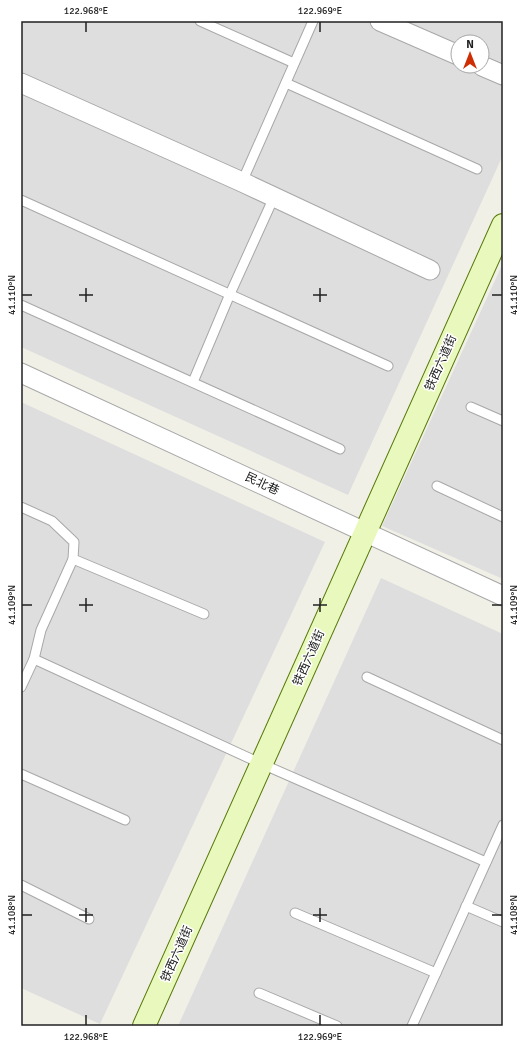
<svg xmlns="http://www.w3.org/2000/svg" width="524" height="1047" font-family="Signika,'Noto Sans SC',sans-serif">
<rect width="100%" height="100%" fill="#f1f0e7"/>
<g fill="#dfdede" fill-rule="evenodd">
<path d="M21,21h482v134l-155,340 -327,-148zM458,42h24v24h-24z"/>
<polygon points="503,263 503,579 382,526"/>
<polygon points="21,402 325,542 100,1024 21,988"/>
<polygon points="381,578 503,634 503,1026 178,1026"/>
</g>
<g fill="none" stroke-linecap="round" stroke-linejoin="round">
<g stroke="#a8a8a8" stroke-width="11">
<g id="service">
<polyline points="200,21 294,63"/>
<polyline points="286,83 477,169"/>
<polyline points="242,182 313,21"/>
<polyline points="21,200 388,366"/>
<polyline points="21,305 340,449"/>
<polyline points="193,382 230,294 274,197"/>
<polyline points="471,407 503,421"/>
<polyline points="437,486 503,517"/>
<polyline points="21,507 52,521 74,542 73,559 41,630 34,659 21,687"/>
<polyline points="73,559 204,614"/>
<polyline points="34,659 262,764 486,862"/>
<polyline points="367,677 503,740"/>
<polyline points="21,774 125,820"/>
<polyline points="21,885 89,919"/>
<polyline points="466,906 503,922"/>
<polyline points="295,913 436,973"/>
<polyline points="259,993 337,1026"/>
<polyline points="412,1026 503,825"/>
</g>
</g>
<g stroke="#a8a8a8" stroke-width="21">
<g id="minor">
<polyline points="380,21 458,55"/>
<polyline points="482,66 503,75"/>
<polyline points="21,83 242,182 430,270"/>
<polyline points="21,373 503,596"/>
</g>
</g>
<g stroke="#557906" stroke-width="24">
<polyline id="secondary" points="144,1026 503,225"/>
</g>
<use href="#service" stroke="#fff" stroke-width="9"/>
<use href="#minor" stroke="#fff" stroke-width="19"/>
<use href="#secondary" stroke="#e9f9bd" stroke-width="22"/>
</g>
<path fill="none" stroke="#212121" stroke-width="1.5" d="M86,22v10M320,22v10M86,288v14M320,288v14M22,295h10M79,295h14M313,295h14M492,295h10M86,598v14M320,598v14M22,605h10M79,605h14M313,605h14M492,605h10M86,908v14M320,908v14M22,915h10M79,915h14M313,915h14M492,915h10M86,1015v10M320,1015v10"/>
<g text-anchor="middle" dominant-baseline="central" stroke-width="3" stroke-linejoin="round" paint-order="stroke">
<g font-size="12" fill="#212121" stroke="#fff">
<text transform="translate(441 363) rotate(-66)">铁西六道街</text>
<text transform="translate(262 484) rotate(25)">民北巷</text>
<text transform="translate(309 658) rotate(-66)">铁西六道街</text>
<text transform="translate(177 954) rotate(-66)">铁西六道街</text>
</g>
</g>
<rect width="524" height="1047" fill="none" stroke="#ffffff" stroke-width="44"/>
<g transform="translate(470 54)"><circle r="19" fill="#ffffff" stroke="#a6a6a6"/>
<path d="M0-3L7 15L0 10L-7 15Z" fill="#cf2d03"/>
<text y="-6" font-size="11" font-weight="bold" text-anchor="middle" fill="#212121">N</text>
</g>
<rect x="22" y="22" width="480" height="1003" fill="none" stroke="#212121" stroke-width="1.5"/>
<g font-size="10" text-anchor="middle" fill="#212121">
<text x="86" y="14">122.968°E</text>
<text x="320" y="14">122.969°E</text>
<text transform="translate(11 295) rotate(-90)" y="4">41.110°N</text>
<text transform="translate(513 295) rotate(-90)" y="4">41.110°N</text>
<text transform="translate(11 605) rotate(-90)" y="4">41.109°N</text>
<text transform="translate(513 605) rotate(-90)" y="4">41.109°N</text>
<text transform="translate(11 915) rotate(-90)" y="4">41.108°N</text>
<text transform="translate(513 915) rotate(-90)" y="4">41.108°N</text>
<text x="86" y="1040">122.968°E</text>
<text x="320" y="1040">122.969°E</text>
</g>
</svg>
